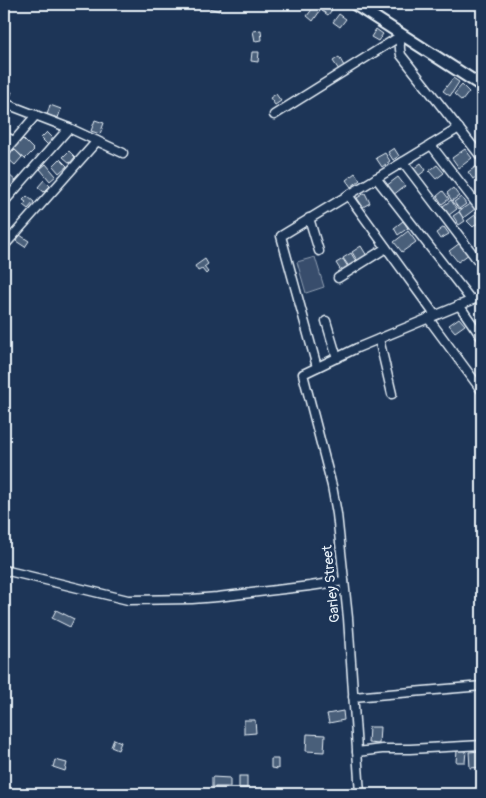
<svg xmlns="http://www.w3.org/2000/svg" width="486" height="798" font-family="Pangolin,sans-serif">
<rect width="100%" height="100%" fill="#1d3557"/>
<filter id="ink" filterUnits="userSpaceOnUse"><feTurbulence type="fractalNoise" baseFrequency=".02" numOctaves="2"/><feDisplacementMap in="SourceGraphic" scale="10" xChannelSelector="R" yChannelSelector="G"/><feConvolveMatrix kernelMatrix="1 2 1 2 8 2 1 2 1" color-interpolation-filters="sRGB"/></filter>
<g filter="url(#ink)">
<polygon fill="#374d6c" stroke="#909fb2" points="315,257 324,287 306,293 297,262"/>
<g fill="#495e7a" stroke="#e8f1f8">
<polygon points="210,4 221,4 219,11 209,8"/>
<polygon points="316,4 322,8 313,21 307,16"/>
<polygon points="327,4 330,4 334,7 328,15 322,11"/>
<polygon points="339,14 346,19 340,27 333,22"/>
<polygon points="376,29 383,34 378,41 371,37"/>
<polygon points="261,30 262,40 255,41 253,31"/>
<polygon points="252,52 259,52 258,62 251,61"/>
<polygon points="339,57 344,66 339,70 333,61"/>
<polygon points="453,78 459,82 450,96 443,91"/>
<polygon points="462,85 469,92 462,101 454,94"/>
<polygon points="4,88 12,92 9,100 4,98"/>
<polygon points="276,94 281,101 275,105 270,98"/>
<polygon points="50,105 61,109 58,118 47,115"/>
<polygon points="95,120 104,123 100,134 91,131"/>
<polygon points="47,132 54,139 48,145 41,138"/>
<polygon points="23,139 34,150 25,159 13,148"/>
<polygon points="394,148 399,156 393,160 388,152"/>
<polygon points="465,149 472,158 459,168 452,158"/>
<polygon points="15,150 22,157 15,165 7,158"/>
<polygon points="69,151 75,157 70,163 63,157"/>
<polygon points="385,153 390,161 382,167 376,158"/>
<polygon points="60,159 67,166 59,173 53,166"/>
<polygon points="421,163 426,170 418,176 413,169"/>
<polygon points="46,164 56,176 50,181 40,169"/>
<polygon points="437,165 444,173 436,179 429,171"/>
<polygon points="477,166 482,173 473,179 468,172"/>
<polygon points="355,173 360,180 351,187 346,180"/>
<polygon points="8,174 17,182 9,191 4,187 4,179"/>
<polygon points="398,177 405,186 393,195 386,186"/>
<polygon points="44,180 50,186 44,192 38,187"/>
<polygon points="453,188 459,196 452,201 447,193"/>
<polygon points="443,191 449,199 442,204 437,196"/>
<polygon points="365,193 370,203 363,207 357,198"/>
<polygon points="27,196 34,202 28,209 23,205 26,202 23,200"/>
<polygon points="461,197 466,204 459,209 454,202"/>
<polygon points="451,200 457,209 449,215 443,206"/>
<polygon points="471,203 475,209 463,218 459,211"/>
<polygon points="459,212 465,221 459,225 453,216"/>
<polygon points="475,215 480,221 473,227 467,221"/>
<polygon points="403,221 408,228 398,235 394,228"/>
<polygon points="444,227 449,234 440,239 436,233"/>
<polygon points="408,231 416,242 402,252 394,242"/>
<polygon points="20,235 29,241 25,247 16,241"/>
<polygon points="460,243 469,254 458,262 449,251"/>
<polygon points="361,246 367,256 358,262 352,252"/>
<polygon points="351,253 357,263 350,268 343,258"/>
<polygon points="205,259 208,264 204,267 208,272 206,274 202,269 198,271 195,266"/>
<polygon points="343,259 348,267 341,271 336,263"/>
<polygon points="459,318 465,325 455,332 449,325"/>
<polygon points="56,610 74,619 70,627 52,618"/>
<polygon points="343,711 344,720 329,723 327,714"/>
<polygon points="244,720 255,720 256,733 244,734"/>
<polygon points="369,727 380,727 379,744 368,743"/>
<polygon points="307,734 325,735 324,752 306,751"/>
<polygon points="114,739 121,742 118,750 111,747"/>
<polygon points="457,750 466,751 465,762 456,762"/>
<polygon points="482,751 482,767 470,768 469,752"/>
<polygon points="271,759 278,759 278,769 271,768"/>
<polygon points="55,760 67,763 65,771 53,767"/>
<rect x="239" y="776" width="8" height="12"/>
<polygon points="212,777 230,778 230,787 212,787"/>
</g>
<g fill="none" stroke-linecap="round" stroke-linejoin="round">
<g stroke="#e8f1f8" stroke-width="11">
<g id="street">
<path d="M402,35c-3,7 -3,12 -1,20l81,103"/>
<polyline points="4,103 69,128 123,153"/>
<polyline points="274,115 402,35"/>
<polyline points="4,136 14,141"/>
<polyline points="431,145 482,211"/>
<polyline points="4,153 36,115"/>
<polyline points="403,162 482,266"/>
<polyline points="376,178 471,300"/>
<polyline points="348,195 435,315"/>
<polyline points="4,202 69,128"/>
<polyline points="309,218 319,251"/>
<polyline points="4,246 97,141"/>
<polyline points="338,278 386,248"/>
<polyline points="459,305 482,338"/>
<polyline points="428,318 482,391"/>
<polyline points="326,321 337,358"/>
<polyline points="379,339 392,394"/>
<polyline points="317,367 281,236 459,128"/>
<polyline points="4,570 128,600 192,599 217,597 310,586 344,581"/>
<polyline points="353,697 482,686"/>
<polyline points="357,752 382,749 410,749 482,745"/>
<polyline points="360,794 348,618 337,514 332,486 303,374 357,348 482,296"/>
</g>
</g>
<g stroke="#e8f1f8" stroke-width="14">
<polyline id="secondary" points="354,4 482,86"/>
</g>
<use href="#street" stroke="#1d3557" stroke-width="8"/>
<use href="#secondary" stroke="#1d3557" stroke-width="10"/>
</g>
</g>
<g text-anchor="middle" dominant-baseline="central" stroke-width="5" stroke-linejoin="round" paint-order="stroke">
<g font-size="14" fill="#e8f1f8" stroke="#1d3557">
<text transform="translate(331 584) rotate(-96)">Garley Street</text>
</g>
</g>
<rect width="486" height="798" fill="none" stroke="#1d3557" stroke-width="20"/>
<rect x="10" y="10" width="466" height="778" fill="none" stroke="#e8f1f8" stroke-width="2" filter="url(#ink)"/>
</svg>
